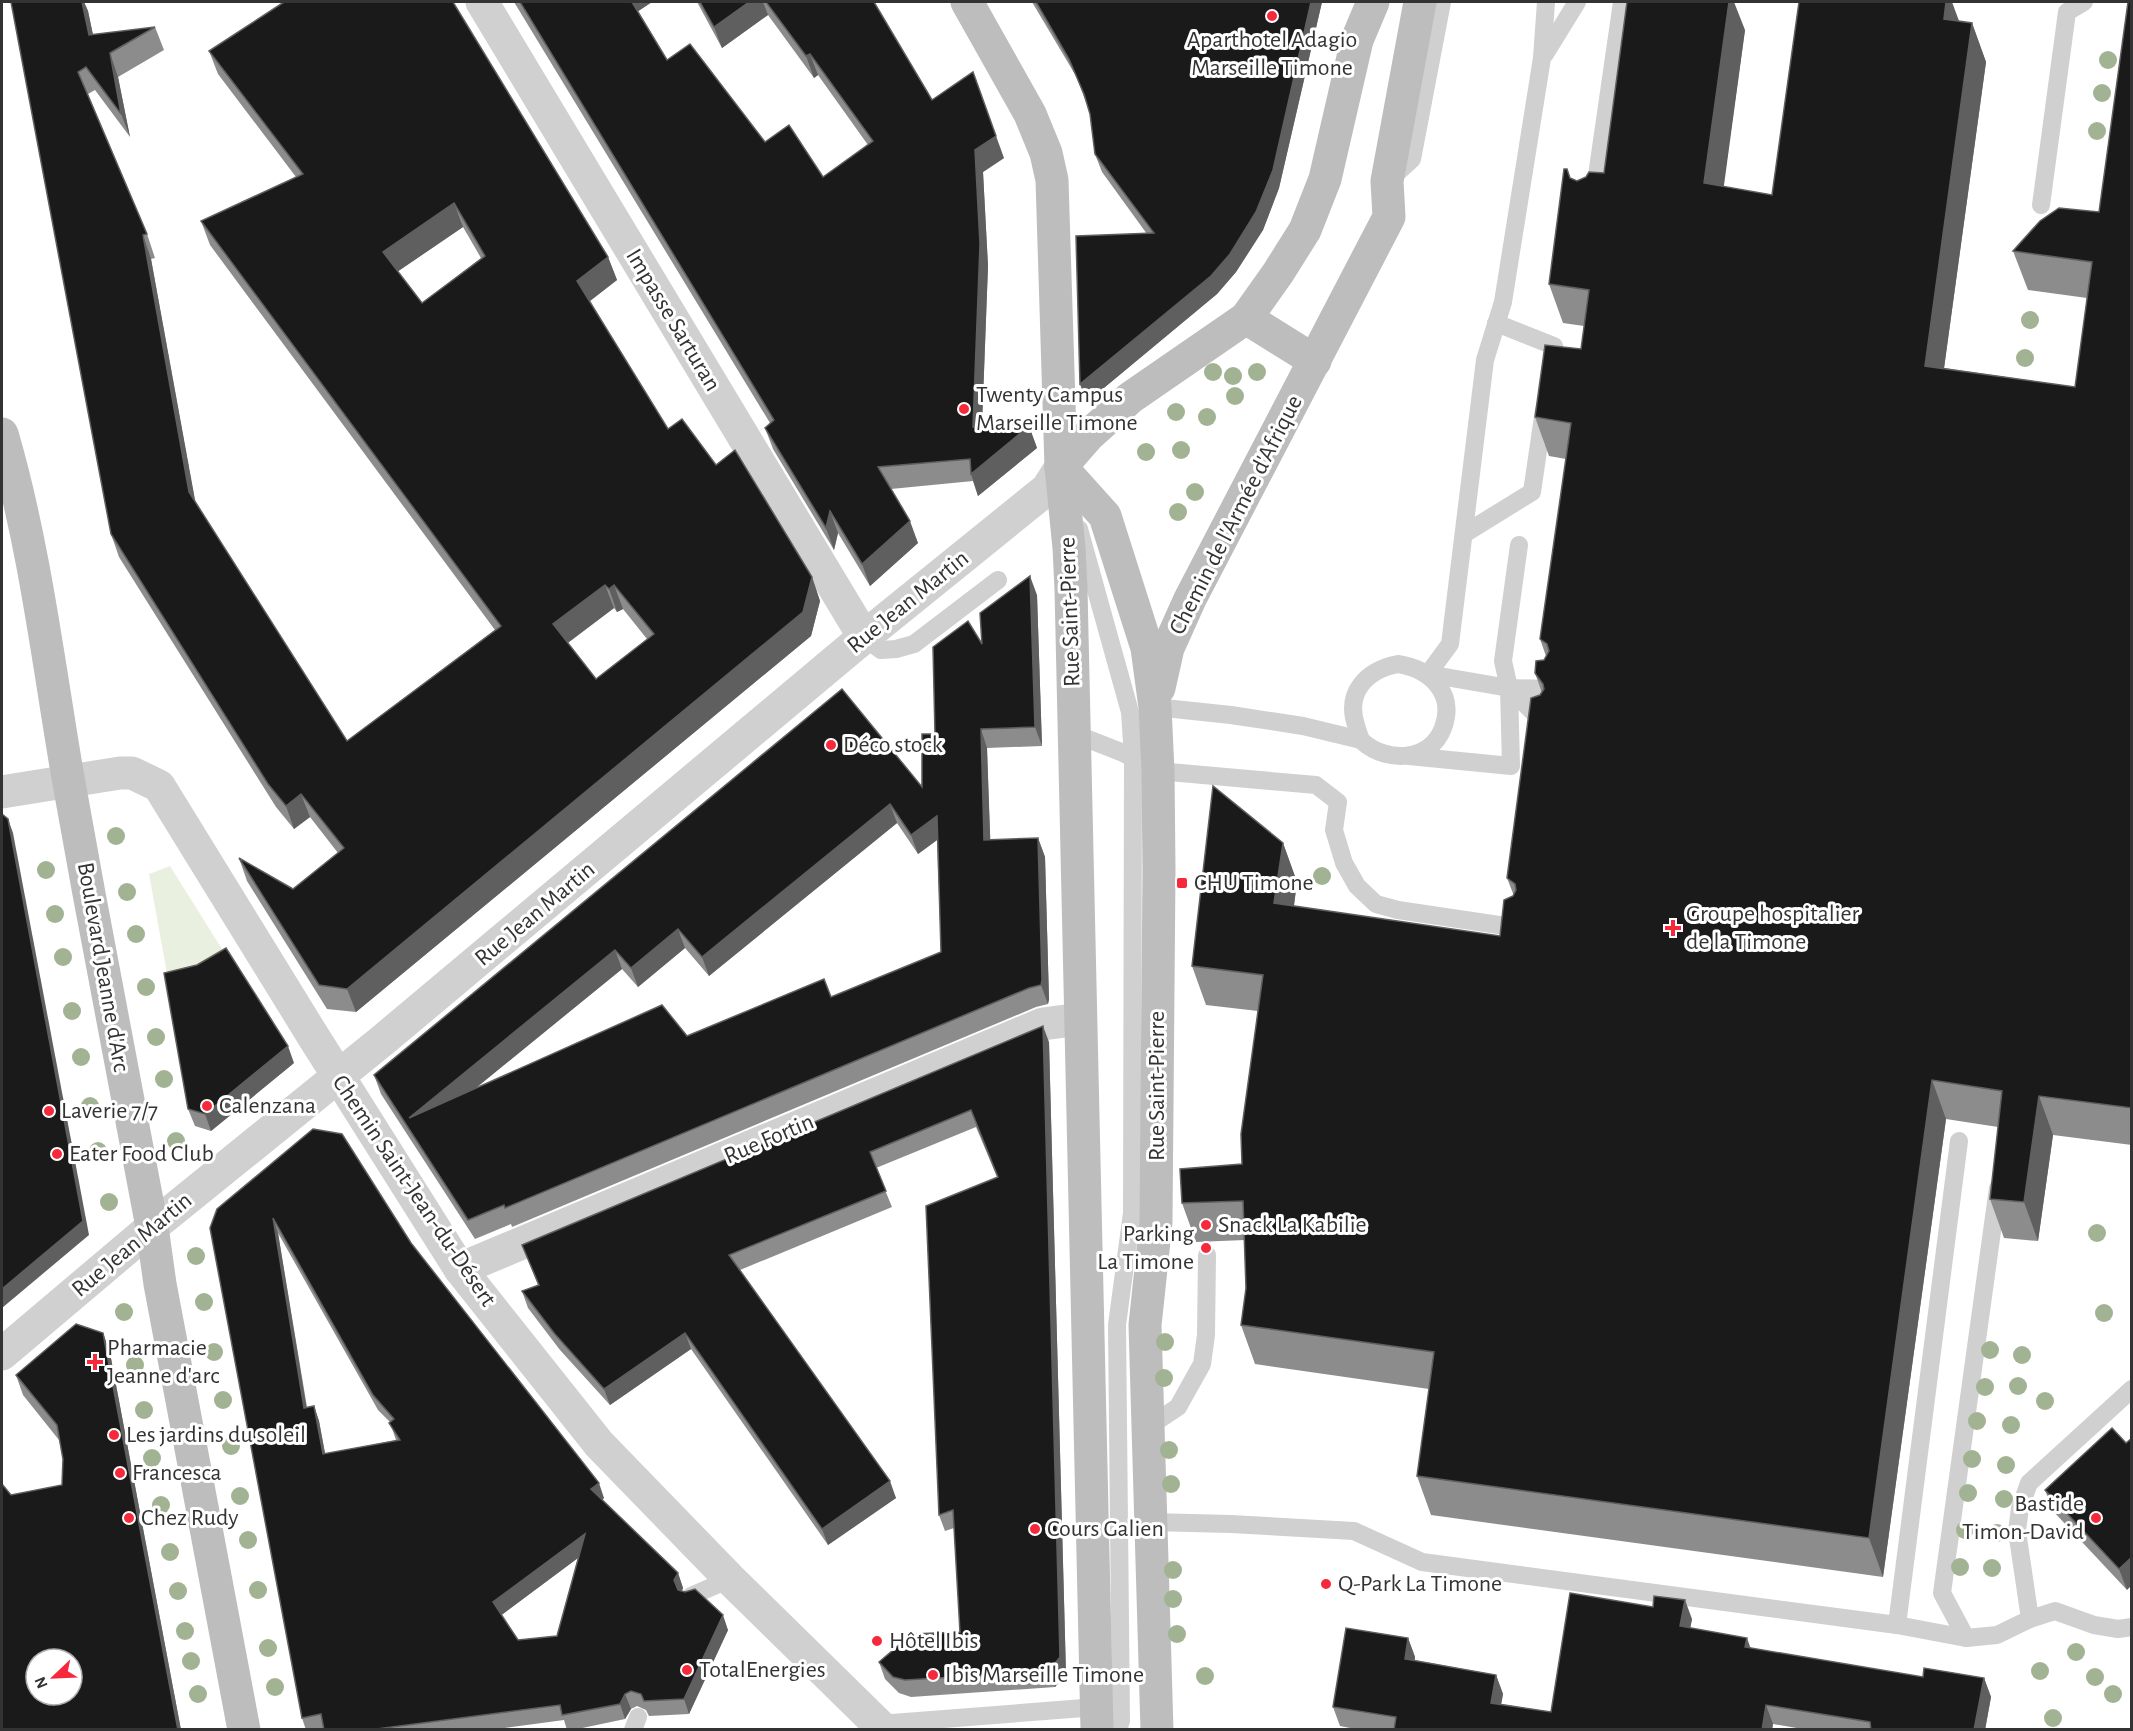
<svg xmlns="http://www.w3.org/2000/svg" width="2133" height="1731" font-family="'Alegreya Sans',sans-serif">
<rect width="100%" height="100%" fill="#fff"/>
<polygon fill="#e9f0e0" points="170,866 232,965 170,990 149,874"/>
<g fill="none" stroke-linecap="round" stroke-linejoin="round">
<g stroke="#d0d0d0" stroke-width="18">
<polyline points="1545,54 1577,2"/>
<polyline points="1389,180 1412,159 1442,2"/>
<polyline points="1594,196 1622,2"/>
<polyline points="2041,205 2067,12 2084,2"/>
<polyline points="1496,323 1554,346 1551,368"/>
<polyline points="1079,529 1130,712 1133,758 1132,1213 1117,1325 1121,1721 1118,1730"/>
<polyline points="1464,534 1532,492 1544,410"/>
<polyline points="1519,545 1503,661 1509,688 1546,725"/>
<polyline points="864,637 881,650 896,649 914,644 998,580"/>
<path d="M1398,664c32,5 58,29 45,64 -13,34 -56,35 -80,14 -4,-4 -5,-11 -7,-17 -11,-33 11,-55 42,-61z"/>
<polyline points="1509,688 1552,689"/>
<polyline points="1155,707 1231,715 1303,726 1361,740"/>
<polyline points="1075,734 1121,752 1158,771 1316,785 1338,802 1334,830 1344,863 1357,886 1376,904 1398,910 1519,928"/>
<polyline points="1409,756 1511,766 1509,688 1428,674 1450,644 1485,360 1503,302 1542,58 1546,2"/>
<polyline points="1148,1427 1178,1407 1202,1364 1206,1335 1207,1255"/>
<polyline points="1151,1522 1231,1524 1354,1531 1422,1562 1897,1625 1966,1638 1997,1635 2030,1619 2055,1611 2094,1625 2118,1629 2132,1627"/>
<polyline points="691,1596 730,1579"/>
<polyline points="2030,1619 2017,1531 2020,1508 2029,1483 2132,1389"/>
<polyline points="1897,1625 1959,1141"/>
<polyline points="1966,1638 1942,1593 1998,1188"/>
<polyline points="879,1724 1097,1707"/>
<polyline points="633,1730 638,1717"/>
</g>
<g stroke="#d0d0d0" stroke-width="33">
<polyline points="482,2 864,637"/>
<polyline points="2,792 120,773 132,773 159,786 313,1036 460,1269 599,1444 730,1579 884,1730"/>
<polyline points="460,1269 1043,1024 1080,1019"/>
<polyline points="2,1354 152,1227 383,1040 864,637 1047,489 1061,467"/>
</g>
<g stroke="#bdbdbd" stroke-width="33">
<polyline points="967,2 1030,114 1046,153 1052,180 1061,467 1069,548 1071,589 1097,1730"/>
<polyline points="1246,318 1315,361"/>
<path d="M2,434c32,109 46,226 65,338 27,152 56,304 85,455l8,57 84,446"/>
<polyline points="1061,467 1105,516 1147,648 1155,707 1158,771 1159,870 1156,1222 1145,1325 1157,1730"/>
<polyline points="1061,467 1089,435 1130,398 1246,318 1278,273 1305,230 1325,179 1357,40 1373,2"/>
<polyline points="1159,688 1168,648 1190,599 1389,217 1387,181 1420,2"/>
</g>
</g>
<g fill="#a2b393">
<circle cx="2108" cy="60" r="9"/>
<circle cx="2102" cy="93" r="9"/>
<circle cx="2097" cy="131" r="9"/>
<circle cx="2030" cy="320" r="9"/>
<circle cx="2025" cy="358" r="9"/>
<circle cx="1213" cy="372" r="9"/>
<circle cx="1257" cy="372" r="9"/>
<circle cx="1233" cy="376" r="9"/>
<circle cx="1235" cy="396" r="9"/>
<circle cx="1176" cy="412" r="9"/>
<circle cx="1207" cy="417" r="9"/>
<circle cx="1181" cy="450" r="9"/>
<circle cx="1146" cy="452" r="9"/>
<circle cx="1195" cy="492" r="9"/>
<circle cx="1178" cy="512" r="9"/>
<circle cx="116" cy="836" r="9"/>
<circle cx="46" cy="870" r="9"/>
<circle cx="1322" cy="876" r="9"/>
<circle cx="127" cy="892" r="9"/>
<circle cx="55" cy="914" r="9"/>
<circle cx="136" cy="934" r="9"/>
<circle cx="63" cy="957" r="9"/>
<circle cx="146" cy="987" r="9"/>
<circle cx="72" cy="1011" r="9"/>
<circle cx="156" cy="1037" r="9"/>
<circle cx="81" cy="1057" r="9"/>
<circle cx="164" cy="1079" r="9"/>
<circle cx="90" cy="1106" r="9"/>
<circle cx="176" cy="1141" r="9"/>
<circle cx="98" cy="1151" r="9"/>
<circle cx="109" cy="1202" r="9"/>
<circle cx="2097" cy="1233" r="9"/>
<circle cx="196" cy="1256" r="9"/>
<circle cx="204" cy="1302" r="9"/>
<circle cx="124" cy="1312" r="9"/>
<circle cx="2104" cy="1313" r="9"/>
<circle cx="1165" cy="1342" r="9"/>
<circle cx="1990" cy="1350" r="9"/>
<circle cx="214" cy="1352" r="9"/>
<circle cx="2022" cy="1355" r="9"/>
<circle cx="135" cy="1365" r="9"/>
<circle cx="1164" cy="1378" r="9"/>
<circle cx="2018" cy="1386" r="9"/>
<circle cx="1985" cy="1387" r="9"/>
<circle cx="223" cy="1400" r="9"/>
<circle cx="2045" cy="1401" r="9"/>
<circle cx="144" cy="1410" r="9"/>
<circle cx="1977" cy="1421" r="9"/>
<circle cx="2011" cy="1425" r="9"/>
<circle cx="231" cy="1446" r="9"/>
<circle cx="1169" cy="1450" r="9"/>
<circle cx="152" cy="1458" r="9"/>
<circle cx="1972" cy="1459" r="9"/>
<circle cx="2006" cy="1465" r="9"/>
<circle cx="1171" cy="1484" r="9"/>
<circle cx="1968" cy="1493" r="9"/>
<circle cx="240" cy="1496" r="9"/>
<circle cx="2004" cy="1499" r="9"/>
<circle cx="161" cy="1505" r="9"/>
<circle cx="1965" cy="1530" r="9"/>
<circle cx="1997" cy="1533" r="9"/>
<circle cx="248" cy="1540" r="9"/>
<circle cx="170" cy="1552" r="9"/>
<circle cx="1960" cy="1567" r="9"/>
<circle cx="1992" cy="1568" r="9"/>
<circle cx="1173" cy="1570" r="9"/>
<circle cx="258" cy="1590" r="9"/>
<circle cx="178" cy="1591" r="9"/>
<circle cx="1173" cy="1599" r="9"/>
<circle cx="185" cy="1631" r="9"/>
<circle cx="1177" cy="1634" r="9"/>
<circle cx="268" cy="1648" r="9"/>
<circle cx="2076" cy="1652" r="9"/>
<circle cx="191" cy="1661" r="9"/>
<circle cx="2040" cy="1671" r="9"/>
<circle cx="1205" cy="1676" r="9"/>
<circle cx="2095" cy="1677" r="9"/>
<circle cx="275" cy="1687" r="9"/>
<circle cx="198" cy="1694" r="9"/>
<circle cx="2113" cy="1694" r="9"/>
<circle cx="2053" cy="1718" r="9"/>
</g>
<g fill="#8c8c8c" fill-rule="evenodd">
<path d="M11,2h73l4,9 5,24 62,-8 9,23 -46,27 12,60 -35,-47 -7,4 59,140 8,24 -4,1 44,243 152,239 148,-111 -285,-385 -9,-24 95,-44 -78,-103 -9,-23 399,206 9,23 -27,21 78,128 48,36 96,112 8,24 -9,35 -455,376 -29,-3 -80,-128 -8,-23 54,31 45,-36 -28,-36 -16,12 -18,-22 -157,-250 -8,-23zM463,227l18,31 -59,45 -25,-31zM614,608l3,4 6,-3 24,30 -51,40 -28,-36z"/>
<polygon points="514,2 652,2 638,11 667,60 765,142 823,177 868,145 818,75 814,78 768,15 722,48 697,2 874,2 932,100 1004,158 983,172 988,266 982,427 1029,426 1037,448 978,496 973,481 891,489 918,543 870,586 838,533 834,550 773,449 765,428 770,423"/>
<polygon points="1032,2 1322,2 1279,188 1263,230 1236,272 1217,294 1087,402 1080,384 1147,234 1102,172 1095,154 1090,114 1086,102 1076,76"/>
<polygon points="2132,2 2132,1145 2053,1135 2038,1241 2004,1238 1990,1199 1998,1127 1946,1119 1883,1577 1431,1515 1417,1476 1429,1389 1255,1364 1241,1325 1246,1288 1245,1240 1196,1242 1182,1203 1242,1164 1258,1011 1206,1005 1192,966 1283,843 1297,882 1294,906 1500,936 1514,896 1507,878 1540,695 1542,693 1535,673 1546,656 1540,639 1566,459 1549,456 1535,417 1581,349 1584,326 1563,323 1549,284 1570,178 1577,181 1604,173 1745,30 1723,187 1772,195 1959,22 1972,23 1986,62 1944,368 2075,387 2087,298 2028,290 2013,251 2099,212"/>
<path d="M1037,595l5,151 -55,2 3,92 48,-2 7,19 4,142 -1,5 -12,3 -524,220 -1,-3 -36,15 -94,-145 -7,-19 548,-288 13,-53 47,-90zM897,823l21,31 19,-14 4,112 -110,45 -144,39 -212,52 147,-119 16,18 47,-39 24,28z"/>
<polygon points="1049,1042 1066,1674 1055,1687 911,1697 899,1693 885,1679 879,1662 960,1632 954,1528 945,1531 939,1515 997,1177 976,1127 876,1168 892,1207 740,1270 896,1498 828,1545 691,1349 610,1405 560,1350 528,1308 522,1291 538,1285 522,1245"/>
<polygon points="294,1063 211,1131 195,1126 188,1109"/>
<path d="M217,1209l194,34 193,255 -2,2 76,73 5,15 -1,3 46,39 -39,84 -40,2 -3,-6 -9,-4 -6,3 -6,10 -52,11h-6l-3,-10 -74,10h-184l-4,-12zM278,1233l100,177 12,12 6,18 -71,14 -6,-33 -5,-15 -7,1zM578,1558l-21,78 -39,4 -17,-25z"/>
<polygon points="103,1333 110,1353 181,1730 2,1730 11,1495 62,1485 63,1459 59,1440 23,1395 16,1375"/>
<polygon points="2126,1443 2127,1590 2053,1511 2045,1490"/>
<polygon points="1692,1619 1690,1628 1751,1648 1923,1677 1984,1678 1991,1697 1985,1730 1808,1730 1773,1724 1772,1730 1360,1730 1340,1726 1333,1707 1408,1638 1415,1657 1415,1660 1496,1675 1503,1694 1501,1704 1551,1712"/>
</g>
<g fill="#5f5f5f">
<polygon points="82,2 84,2 88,11 98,59 89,35"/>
<polygon points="629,2 652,2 634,14"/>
<polygon points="749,2 763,2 768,15 722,48 714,27"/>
<polygon points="1311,2 1322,2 1279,188 1263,230 1236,272 1217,294 1087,402 1080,384"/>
<polygon points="1729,2 1734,2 1745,30 1719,222 1704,183"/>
<polygon points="1946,2 1952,2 1962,29 1944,19"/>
<polygon points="1972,23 1986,62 1939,405 1925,366"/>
<polygon points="110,53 118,77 130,137 121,114"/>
<polygon points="810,54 818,75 814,78 806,56"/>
<polygon points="973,72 1004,158 983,172 988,266 981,449 973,427 975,150"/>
<polygon points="454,203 463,227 391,276 383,252"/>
<polygon points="143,235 151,259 198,516 189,492"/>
<polygon points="608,257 617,280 586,304 577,281"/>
<polygon points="1029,426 1037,448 978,496 971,474"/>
<polygon points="830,511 838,533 834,550 826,528"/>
<polygon points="910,521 918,543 870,586 862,564"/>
<polygon points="1030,576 1037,595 1042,746 1035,727"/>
<polygon points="812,577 820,601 811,636 356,1012 347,989"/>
<polygon points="605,585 614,608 562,647 553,624"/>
<polygon points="614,585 623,609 617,612 609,589"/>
<polygon points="981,729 987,748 991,859 984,840"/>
<polygon points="301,794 310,817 294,829 286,806"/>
<polygon points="890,804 897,823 709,976 702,957"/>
<polygon points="937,816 944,835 918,854 911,835"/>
<polygon points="8,819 13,833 89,1235 2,1308"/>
<polygon points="1038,838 1045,857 1049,999 1048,1004 1041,985"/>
<polygon points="1283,843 1297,882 1289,942 1274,903"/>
<polygon points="678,929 685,948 638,987 631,968"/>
<polygon points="615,950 622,969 416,1137 409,1118"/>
<polygon points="1043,1026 1049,1042 1066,1674 1055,1687 1049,1671"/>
<polygon points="288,1046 294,1063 211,1131 205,1114"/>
<polygon points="1932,1080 1946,1119 1883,1577 1869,1538"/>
<polygon points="2039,1096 2053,1135 2038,1241 2024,1202"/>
<polygon points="273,1218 278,1233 309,1423 304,1408"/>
<polygon points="103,1333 110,1353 181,1730 178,1730"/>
<polygon points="685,1333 691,1349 610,1405 604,1389"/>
<polygon points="314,1406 319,1421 328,1469 323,1454"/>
<polygon points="890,1481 896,1498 828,1545 822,1529"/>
<polygon points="599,1483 604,1498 597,1504 591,1489"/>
<polygon points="585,1534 590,1549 499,1617 493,1602"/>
<polygon points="2132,1557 2132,1585 2127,1590 2119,1569"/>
<polygon points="678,1573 683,1588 680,1595 674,1580"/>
<polygon points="1685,1600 1692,1619 1687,1646 1680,1626"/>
<polygon points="723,1615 728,1630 689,1714 684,1699"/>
<polygon points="1408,1638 1415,1657 1412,1678 1405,1659"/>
<polygon points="1747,1638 1754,1658 1745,1647"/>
<polygon points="1496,1675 1503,1694 1498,1722 1491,1703"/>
<polygon points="1984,1678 1991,1697 1985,1730 1974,1730"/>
<polygon points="625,1694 631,1709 625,1719 620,1704"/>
<polygon points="1766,1705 1773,1724 1772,1730 1762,1730"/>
</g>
<g fill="#1a1a1a" stroke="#5f5f5f" stroke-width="1.5" fill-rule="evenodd">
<path d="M11,2h71l7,33 66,-8 -45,26 11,61 -35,-47 -8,5 69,162 -4,1 46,257 158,249 154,-115 -300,-405 102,-47 -94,-123 75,-49h169l155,255 -31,24 91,148 14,-10 34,46 19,-15 77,127 -9,35 -456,377 -28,-4 -80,-127 54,31 51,-41 -43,-54 -15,12 -18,-22 -157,-250zM454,203l31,53 -63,47 -39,-51zM605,585l4,4 5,-4 40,49 -58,45 -43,-55z"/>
<polygon points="520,2 632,2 667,60 690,44 765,142 789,125 823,177 873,141 810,54 806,56 766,2 874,2 932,100 973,72 996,136 975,150 980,244 973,427 1029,426 971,474 970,459 878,467 910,521 862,564 830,511 826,528 765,428 774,420"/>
<polygon points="700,2 749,2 714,27"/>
<polygon points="1036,2 1311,2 1273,170 1256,212 1230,254 1211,276 1080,384 1076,236 1154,233 1095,154 1090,114 1084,94 1069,59"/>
<polygon points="1627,2 1729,2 1704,183 1772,195 1799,2 1946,2 1944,19 1972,23 1925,366 2075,387 2092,262 2013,251 2040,221 2059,208 2099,212 2128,2 2132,2 2132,1108 2039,1096 2024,1202 1990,1199 2002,1091 1932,1080 1869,1538 1417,1476 1434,1352 1241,1325 1246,1288 1243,1201 1182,1203 1180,1169 1242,1164 1241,1134 1263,975 1192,966 1213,786 1283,843 1274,903 1500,936 1504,900 1513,896 1516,890 1515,884 1507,878 1531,698 1540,695 1544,689 1543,684 1535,673 1536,661 1544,660 1549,651 1547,644 1540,639 1571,423 1535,417 1545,345 1581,349 1589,290 1549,284 1564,169 1567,169 1570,178 1577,181 1586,177 1589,172 1604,173"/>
<path d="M1030,576l5,151 -54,2 3,111 54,-2 4,142 -1,5 -12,3 -524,220 -1,-3 -36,15 -94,-145 468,-386 80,98v-53h13l-2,-87 35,-26 14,23 -2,-31zM890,804l21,31 26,-19 4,136 -110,45 -7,-18 -137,57 -25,-31 -253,113 206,-168 16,18 47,-39 24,28z"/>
<polygon points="2,814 8,819 83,1221 2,1289"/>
<polygon points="226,948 288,1046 205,1114 188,1109 164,973 197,965"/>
<polygon points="1043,1026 1060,1657 1049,1671 905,1680 893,1677 879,1662 912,1634 960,1632 953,1510 939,1515 926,1206 998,1177 971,1110 870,1152 886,1191 729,1255 890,1481 822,1529 685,1333 604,1389 554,1333 522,1291 539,1285 522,1245"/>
<path d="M313,1129l29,5 69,109 188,240 -8,6 87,84 -4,7 4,10 7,2 10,-3 28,26 -39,84 -40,2 -3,-7 -10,-3 -6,3 -5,10 -58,11 -2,-10 -191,25h-45l-3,-16 -19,4 -92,-490 7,-19zM273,1218l100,177 21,24 -5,4 11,17 -77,14 -9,-48 -10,2zM585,1534l-28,102 -39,4 -25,-38z"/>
<path d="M76,1324l27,9 75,397h-176v-246l9,11 51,-10 1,-26 -6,-34 -41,-50zM36,1659h36v36h-36z"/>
<polygon points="2112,1428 2126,1443 2132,1438 2132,1557 2119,1569 2045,1490"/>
<polygon points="1570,1593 1653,1607 1654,1596 1685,1600 1680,1626 1747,1638 1745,1647 1923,1677 1924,1668 1984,1678 1974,1730 1871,1730 1870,1722 1766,1705 1762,1730 1394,1730 1396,1717 1333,1707 1346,1628 1408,1638 1405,1659 1496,1675 1491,1703 1551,1712"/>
</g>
<g fill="#f5293b" stroke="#fff" stroke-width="2">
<circle cx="1272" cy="16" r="6"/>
<circle cx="964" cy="409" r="6"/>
<circle cx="831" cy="745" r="6"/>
<rect x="1176" y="877" width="12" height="12" rx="3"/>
<path d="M1670 919h6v6h6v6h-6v6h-6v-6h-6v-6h6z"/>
<circle cx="207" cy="1106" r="6"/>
<circle cx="49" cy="1111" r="6"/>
<circle cx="57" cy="1154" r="6"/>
<circle cx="1206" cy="1225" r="6"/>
<circle cx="1206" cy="1248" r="6"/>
<path d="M92 1353h6v6h6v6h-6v6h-6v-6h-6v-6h6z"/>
<circle cx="114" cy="1435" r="6"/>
<circle cx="120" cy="1473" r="6"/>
<circle cx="129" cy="1518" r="6"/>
<circle cx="2096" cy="1518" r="6"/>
<circle cx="1035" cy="1529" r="6"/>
<circle cx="1326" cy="1584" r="6"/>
<circle cx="877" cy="1641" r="6"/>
<circle cx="687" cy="1670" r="6"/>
<circle cx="933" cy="1675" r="6"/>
</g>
<g text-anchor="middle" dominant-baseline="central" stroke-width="6" stroke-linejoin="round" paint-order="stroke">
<g font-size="24" fill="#333" stroke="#fff" text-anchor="start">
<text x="1272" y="40" text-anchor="middle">Aparthotel Adagio<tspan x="1272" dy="28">Marseille Timone</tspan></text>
<text x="976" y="395">Twenty Campus<tspan x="976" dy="28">Marseille Timone</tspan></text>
<text x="843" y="745">Déco stock</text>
<text x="1194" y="883">CHU Timone</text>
<text x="1686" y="914">Groupe hospitalier<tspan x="1686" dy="28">de la Timone</tspan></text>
<text x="219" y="1106">Calenzana</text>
<text x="61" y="1111">Laverie 7/7</text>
<text x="69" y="1154">Eater Food Club</text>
<text x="1218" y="1225">Snack La Kabilie</text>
<text x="1194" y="1234" text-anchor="end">Parking<tspan x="1194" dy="28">La Timone</tspan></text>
<text x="107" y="1348">Pharmacie<tspan x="107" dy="28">Jeanne d'arc</tspan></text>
<text x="126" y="1435">Les jardins du soleil</text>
<text x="132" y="1473">Francesca</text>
<text x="2084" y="1504" text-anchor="end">Bastide<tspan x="2084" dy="28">Timon-David</tspan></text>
<text x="141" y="1518">Chez Rudy</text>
<text x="1047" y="1529">Cours Galien</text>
<text x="1338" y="1584">Q-Park La Timone</text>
<text x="889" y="1641">Hôtel Ibis</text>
<text x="699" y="1670">TotalEnergies</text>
<text x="945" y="1675">Ibis Marseille Timone</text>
</g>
<g font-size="24" fill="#333" stroke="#fff">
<text transform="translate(673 320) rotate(59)">Impasse Sarturan</text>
<text transform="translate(1236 515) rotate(-63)">Chemin de l'Armée d'Afrique</text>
<text transform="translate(908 602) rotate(-39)">Rue Jean Martin</text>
<text transform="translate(1070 612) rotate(-92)">Rue Saint-Pierre</text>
<text transform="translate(535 914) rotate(-40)">Rue Jean Martin</text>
<text transform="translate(103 967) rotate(80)">Boulevard Jeanne d'Arc</text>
<text transform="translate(1157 1086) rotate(-90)">Rue Saint-Pierre</text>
<text transform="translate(769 1139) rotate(-23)">Rue Fortin</text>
<text transform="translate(414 1191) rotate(56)">Chemin Saint-Jean-du-Désert</text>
<text transform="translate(132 1245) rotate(-40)">Rue Jean Martin</text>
</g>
</g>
<rect width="2133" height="1731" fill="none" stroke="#333333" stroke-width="6"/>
<g transform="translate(54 1677) rotate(247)"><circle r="28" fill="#ffffff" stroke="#adadad" stroke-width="1.5"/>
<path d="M0-4.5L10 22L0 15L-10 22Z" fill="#f5293b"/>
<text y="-9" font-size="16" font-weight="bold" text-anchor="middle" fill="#333333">N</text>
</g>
</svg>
